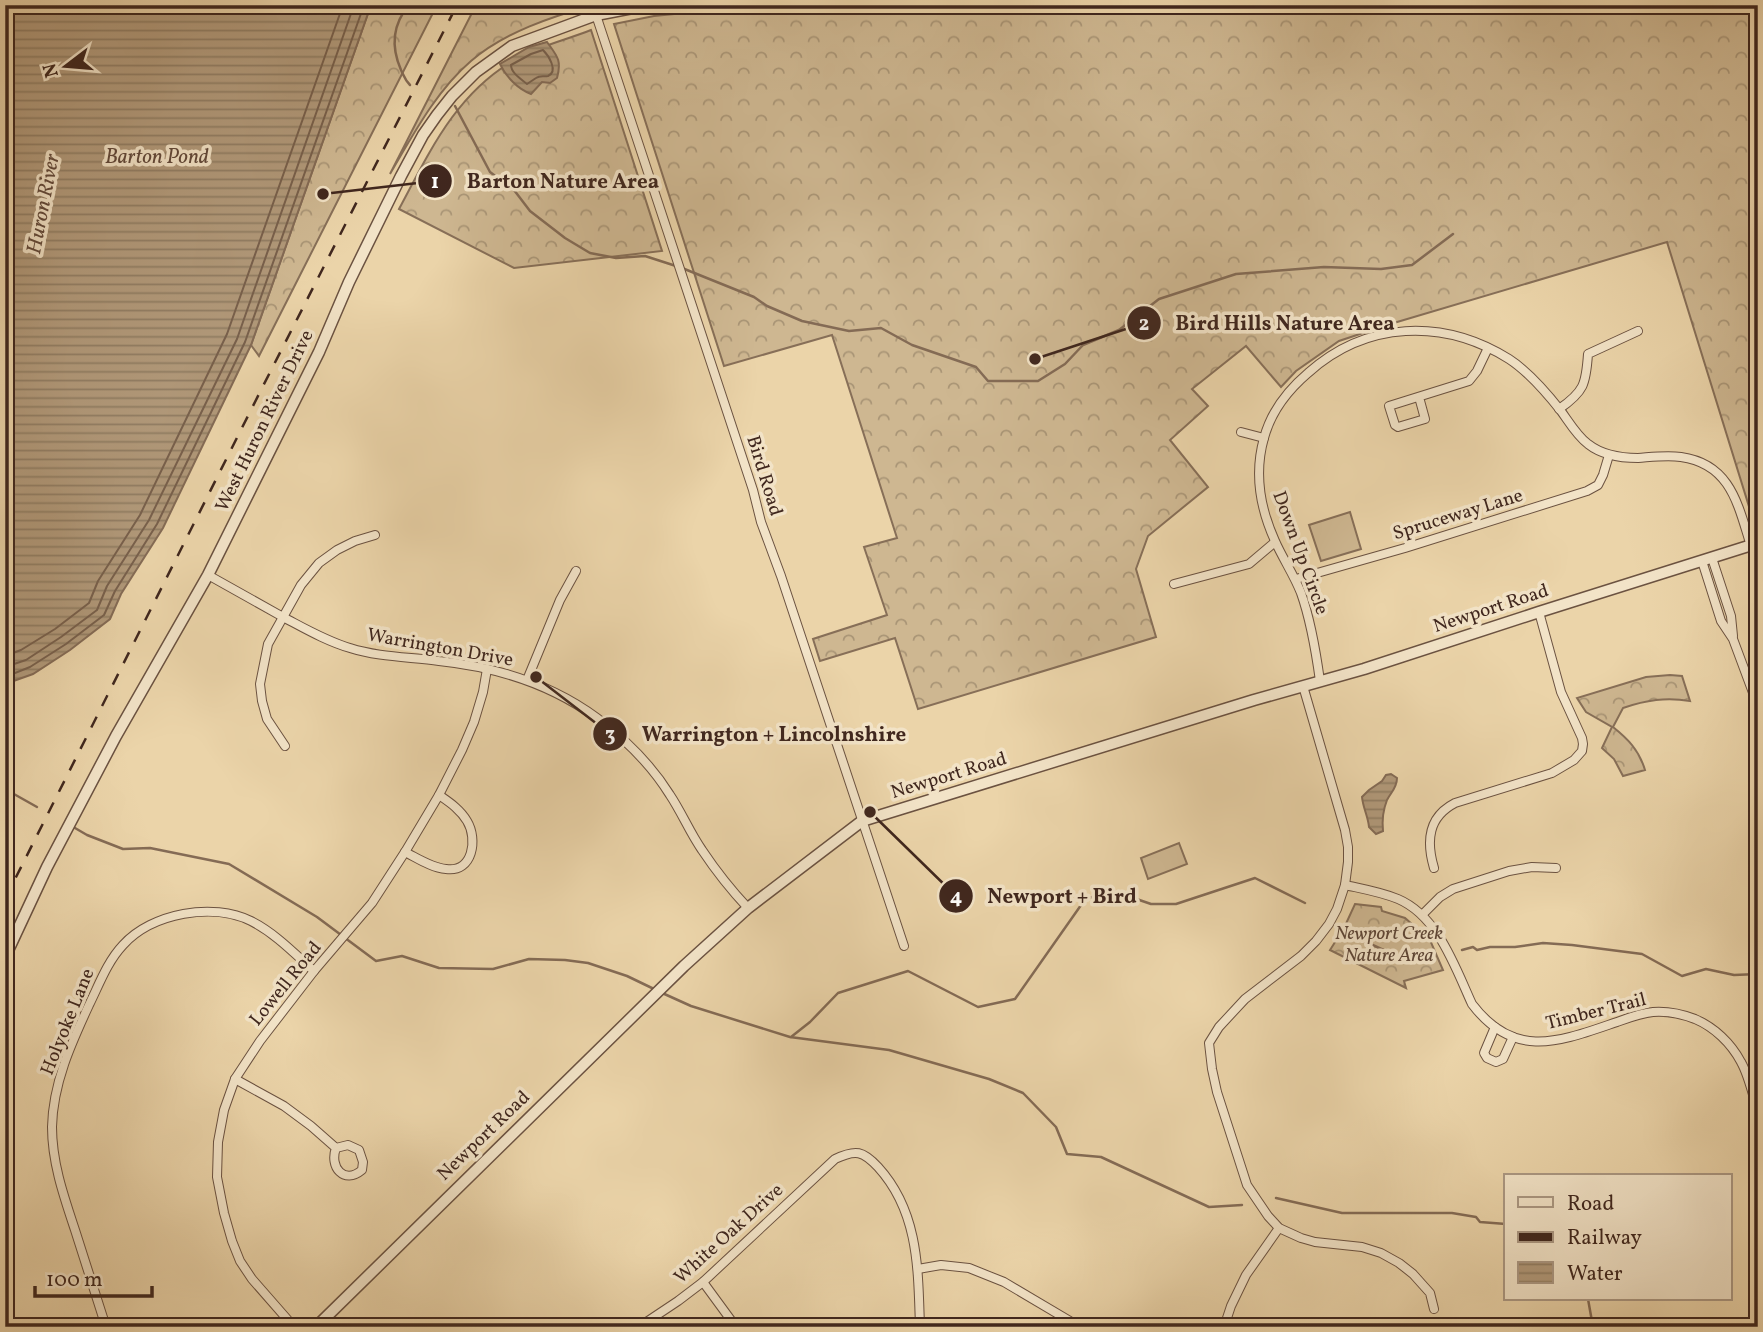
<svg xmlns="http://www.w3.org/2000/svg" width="1763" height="1332" font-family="Vollkorn,serif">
<defs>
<pattern id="forest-crowns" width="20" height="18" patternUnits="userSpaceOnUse" patternTransform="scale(1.75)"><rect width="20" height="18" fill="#ceb791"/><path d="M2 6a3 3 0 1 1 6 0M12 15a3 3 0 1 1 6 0" fill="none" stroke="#a99576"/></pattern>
<pattern id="water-rules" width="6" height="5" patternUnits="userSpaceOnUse" patternTransform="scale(1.75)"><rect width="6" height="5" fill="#b1997a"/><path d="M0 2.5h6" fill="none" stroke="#917d63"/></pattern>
</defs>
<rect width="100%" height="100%" fill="#ebd4a9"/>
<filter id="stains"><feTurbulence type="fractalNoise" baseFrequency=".00286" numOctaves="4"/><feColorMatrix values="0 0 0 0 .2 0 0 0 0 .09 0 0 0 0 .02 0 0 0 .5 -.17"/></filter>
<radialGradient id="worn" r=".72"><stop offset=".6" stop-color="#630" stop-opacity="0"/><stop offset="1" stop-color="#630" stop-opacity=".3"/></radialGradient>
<g fill="url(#forest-crowns)" stroke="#876f58" stroke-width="2">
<polygon points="371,5 437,5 259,356 251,345"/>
<path d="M476,5h117c-42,12 -88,27 -122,56 -35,30 -58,74 -81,113z"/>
<polygon points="919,5 1758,5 1758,511 1751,513 1667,242 1387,325 1339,341 1296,371 1281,387 1246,346 1192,389 1208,406 1170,440 1208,487 1148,536 1136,569 1156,637 918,709 895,638 820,661 813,639 887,615 864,547 897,538 832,335 724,366 614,24 654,16 746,7 854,12"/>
<path d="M591,30l71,221 -148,17 -115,-59c31,-58 57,-116 117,-150 23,-13 50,-19 75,-29z"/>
<path d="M1670,675l12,1 8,25c-24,-4 -44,-1 -67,7l-10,19c15,12 26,23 32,43l-22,6 -9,-17 -12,-11 10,-21 -26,-15 -9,-14 69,-21z"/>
<polygon points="1355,904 1381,907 1382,911 1405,918 1430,940 1443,970 1404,981 1406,988 1330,950 1344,928"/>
</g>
<g fill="#ceb791" stroke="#876f58" stroke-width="2">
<polygon points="1350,512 1361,549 1321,561 1309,525"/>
<polygon points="1179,843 1187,864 1148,879 1141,858"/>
</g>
<g fill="url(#water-rules)" stroke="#846b55" stroke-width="2">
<polygon points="5,5 371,5 251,345 163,528 121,594 110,619 70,650 33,674 5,684"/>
<path d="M547,42c10,14 15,18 10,36l-7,5 -8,-1 -11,12c-13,-5 -25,-17 -31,-30l29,-17z"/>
<path d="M1391,774l6,4c0,10 -6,14 -10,22 -4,10 -5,21 -4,31l-7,3 -7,-7c-1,-11 -6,-19 -7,-30l7,-7 13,-9 4,-6z"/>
</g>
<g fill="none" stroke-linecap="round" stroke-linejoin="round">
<g stroke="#78604c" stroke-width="2">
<path d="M543,50c5,5 16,21 5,26 -4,1 -8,-1 -12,2 -3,2 -6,4 -9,6 -6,-5 -16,-11 -16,-19l20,-11z"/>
<polyline points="5,656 21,650 55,629 89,603 98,581 140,515 227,334 343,5"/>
<polyline points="5,667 26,660 61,637 97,610 107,586 149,520 237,339 354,5"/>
<polyline points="5,677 30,667 66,644 104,615 115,591 157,524 245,342 364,5"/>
</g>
<g stroke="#846b55" stroke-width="2.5">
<path d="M409,5c-17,20 -18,42 -8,65 3,6 4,10 9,15"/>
<polyline points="455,106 490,172 514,190 530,211 565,238 590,253 616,258 645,256 676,266"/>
<polyline points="682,268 754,297 767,306 802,321 849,331 881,328 912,345 976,367 988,381 1038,381 1065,364 1083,345 1119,330 1159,299 1236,274 1324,267 1381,269 1412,265 1453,234"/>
<polyline points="5,789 37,807"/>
<polyline points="75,828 87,835 123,849 150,848 229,864 317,917 376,961 402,956 439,968 493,969 529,959 565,960 588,963 627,976 654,989"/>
<polyline points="1353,936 1401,958 1432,956"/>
<polyline points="1462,950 1473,947 1477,950 1490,947 1515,947 1543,943 1572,945 1642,954 1682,976 1706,969 1734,975 1758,974"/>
<polyline points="660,992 691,1006 790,1037 889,1050 989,1079 1023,1093 1056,1127 1067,1154 1101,1157 1209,1207 1242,1205"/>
<polyline points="791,1037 810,1022 838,993 908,971 978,1007 1015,999 1086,898 1119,893 1151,904 1176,904 1255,878 1305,903"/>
<polyline points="1276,1198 1342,1213 1452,1213 1476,1217 1480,1222 1506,1224"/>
<polyline points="1588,1299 1593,1327"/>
</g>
<g stroke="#6b5241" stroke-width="10">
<g id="minor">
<polyline points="596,15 753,490 761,522 781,576 904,946"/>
<polyline points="1419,397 1425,419 1398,427 1395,425 1389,406 1469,381 1477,371 1488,348"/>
<path d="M1559,409c25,-17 27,-25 29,-55l50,-23"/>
<polyline points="1241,432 1264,438"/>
<polyline points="1712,558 1731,616 1733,636"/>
<polyline points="1702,561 1721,621 1733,639 1758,706"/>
<path d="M208,575c25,14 50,28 75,42 21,11 43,24 67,31 28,9 60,9 89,13 57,6 112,23 158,57 28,21 55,48 73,77 12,18 20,38 32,55 14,21 29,40 46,58"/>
<polyline points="1296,579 1405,548 1587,491 1598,485 1603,475 1609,455"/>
<polyline points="1174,584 1249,564 1275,542"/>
<polyline points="527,680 560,600 576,571"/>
<path d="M1320,681c-4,-29 -9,-60 -19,-88 -7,-18 -18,-34 -26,-52 -15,-33 -21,-68 -11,-103 7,-26 24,-48 44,-65 58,-52 135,-55 201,-14 20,13 37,33 52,52 8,11 16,25 27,33 14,11 33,14 50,14 14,-1 29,-3 43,-1 50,7 57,48 70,89"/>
<polyline points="1303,686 1345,830 1348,847 1348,862 1345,885 1337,909 1329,924 1316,941 1301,956 1245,999 1219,1027 1209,1043 1212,1069 1217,1092 1247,1185 1268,1216 1279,1228 1301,1238 1315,1242 1362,1247 1381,1253 1399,1263 1413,1274 1430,1293 1434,1309"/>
<polyline points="285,746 267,719 262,701 260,684 268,644 301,585 319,563 337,550 355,541 375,535"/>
<path d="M405,852c12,6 27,16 41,17 27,4 32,-30 21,-48 -7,-12 -18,-19 -28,-26"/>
<path d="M1434,868c-8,-27 -6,-51 21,-65l97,-30 22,-13 8,-9 1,-7 -1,-6 -21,-46 -22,-80"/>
<path d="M1345,885c18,4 36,7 53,14 40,17 57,68 74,105 43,57 89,37 145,18 11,-4 24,-9 36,-10 14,-1 29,2 42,7 19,8 36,24 46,43 8,14 12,34 17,50"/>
<polyline points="1423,914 1440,897 1453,889 1509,871 1532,867 1556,868"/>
<polyline points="1495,1027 1484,1053 1487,1058 1496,1062 1503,1059 1513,1037"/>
<path d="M235,1079l49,27 27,20 25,22c-7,19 8,37 26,22l1,-8 -4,-12 -11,-5 -12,3"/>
<polyline points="918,1269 941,1265 969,1268 1004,1282 1080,1327"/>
<polyline points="703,1282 736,1327"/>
<path d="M106,1327c-10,-32 -21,-65 -31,-97 -11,-33 -23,-67 -23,-103 1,-44 19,-83 37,-122 10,-20 18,-43 34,-60 29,-32 90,-43 128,-24 24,12 44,33 63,50"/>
<polyline points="294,1327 252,1279 240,1261 232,1241 224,1213 217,1177 218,1142 224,1110 235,1079 260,1041 314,971 372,903 405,852 439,795 462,750 474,722 483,692 487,669"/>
<path d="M639,1327l39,-26 25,-19 132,-123c21,-10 28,-8 43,8 41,45 40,102 42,160"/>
<polyline points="1224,1327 1231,1306 1246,1275 1279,1228"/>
</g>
</g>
<g stroke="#6b5241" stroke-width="13">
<g id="tertiary">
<polyline points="5,957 47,867 116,736 208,575 319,352 349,282 401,176 423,135 437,115 452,96 476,72 512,46 596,15 648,5"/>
<polyline points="316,1327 684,966 748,908 862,821 1254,700 1364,669 1539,612 1758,543"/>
</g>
</g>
<use href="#minor" stroke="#f2e3c7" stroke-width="8"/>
<use href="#tertiary" stroke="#f2e3c7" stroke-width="10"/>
<polyline stroke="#40271e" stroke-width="2.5" stroke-dasharray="12 12" stroke-linecap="butt" points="5,899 260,392 457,5"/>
</g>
<g text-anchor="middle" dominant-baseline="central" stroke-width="7" stroke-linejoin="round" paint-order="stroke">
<g font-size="19" fill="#40271e" stroke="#f2e3c7">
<text transform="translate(265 421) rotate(-64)">West Huron River Drive</text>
<text transform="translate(764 476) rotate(73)">Bird Road</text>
<text transform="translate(1458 515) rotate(-17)">Spruceway Lane</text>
<text transform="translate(1300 553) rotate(70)">Down Up Circle</text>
<text transform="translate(1491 609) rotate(-18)">Newport Road</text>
<text transform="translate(440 648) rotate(10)">Warrington Drive</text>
<text transform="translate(949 776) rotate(-17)">Newport Road</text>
<text transform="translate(286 984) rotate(-51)">Lowell Road</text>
<text transform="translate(1596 1012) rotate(-14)">Timber Trail</text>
<text transform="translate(68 1022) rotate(-68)">Holyoke Lane</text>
<text transform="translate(484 1136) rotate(-44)">Newport Road</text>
<text transform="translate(729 1234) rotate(-42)">White Oak Drive</text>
</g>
<g font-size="19" font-style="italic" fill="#5c4435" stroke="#f2e3c7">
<text x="1389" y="934">Newport Creek<tspan x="1389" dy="22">Nature Area</tspan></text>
</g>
<g font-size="21" font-style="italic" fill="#62493a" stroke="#f2e3c7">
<text x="157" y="157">Barton Pond</text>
<text transform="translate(44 204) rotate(-79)">Huron River</text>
</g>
</g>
<path fill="none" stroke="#40271e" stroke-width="2.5" d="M323 194L435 181M1035 359L1144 323M536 677L610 734M870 812L956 896"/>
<g fill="#40271e" stroke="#f2e3c7" stroke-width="2.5">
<circle cx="323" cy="194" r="7"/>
<circle cx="1035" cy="359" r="7"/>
<circle cx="536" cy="677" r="7"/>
<circle cx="870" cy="812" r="7"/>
<circle cx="435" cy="181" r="18"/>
<circle cx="1144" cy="323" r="18"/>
<circle cx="610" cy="734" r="18"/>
<circle cx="956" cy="896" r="18"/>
</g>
<g font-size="21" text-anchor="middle" font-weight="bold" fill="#fff">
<text x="435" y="188">1</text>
<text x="1144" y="330">2</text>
<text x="610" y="741">3</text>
<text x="956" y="903">4</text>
</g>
<g font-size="21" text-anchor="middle" font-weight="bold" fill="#40271e" stroke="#f2e3c7" stroke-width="7" stroke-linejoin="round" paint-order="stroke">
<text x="563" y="188">Barton Nature Area</text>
<text x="1285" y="330">Bird Hills Nature Area</text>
<text x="774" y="741">Warrington + Lincolnshire</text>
<text x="1062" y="903">Newport + Bird</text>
</g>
<rect width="1763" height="1332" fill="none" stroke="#ebd4a9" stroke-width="28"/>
<rect x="7" y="7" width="1749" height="1318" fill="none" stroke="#40271e" stroke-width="3.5"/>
<rect x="14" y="14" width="1735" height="1304" fill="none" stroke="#40271e" stroke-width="2"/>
<rect x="1504" y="1174" width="228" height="126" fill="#f2e3c7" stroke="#ab9883" stroke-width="2"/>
<rect x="1518" y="1197" width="35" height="10" fill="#f2e3c7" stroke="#ab9883" stroke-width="2"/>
<text x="1567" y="1210" font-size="21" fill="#40271e">Road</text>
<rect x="1518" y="1232" width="35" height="10" fill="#40271e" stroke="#ab9883" stroke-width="2"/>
<text x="1567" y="1244" font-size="21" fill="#40271e">Railway</text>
<rect x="1518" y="1262" width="35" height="21" fill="url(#water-rules)" stroke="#ab9883" stroke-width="2"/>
<text x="1567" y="1280" font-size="21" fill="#40271e">Water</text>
<g transform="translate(66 66) rotate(254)" stroke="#f2e3c7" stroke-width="5" paint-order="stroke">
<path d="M0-5L12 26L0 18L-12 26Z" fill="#40271e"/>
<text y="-10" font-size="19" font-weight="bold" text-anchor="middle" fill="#40271e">N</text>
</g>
<path d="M35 1286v10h117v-10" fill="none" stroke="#40271e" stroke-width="3.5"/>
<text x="46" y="1286" font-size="21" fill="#40271e" stroke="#f2e3c7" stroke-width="5" paint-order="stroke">100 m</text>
<rect width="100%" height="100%" filter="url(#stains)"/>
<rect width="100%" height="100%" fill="url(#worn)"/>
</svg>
